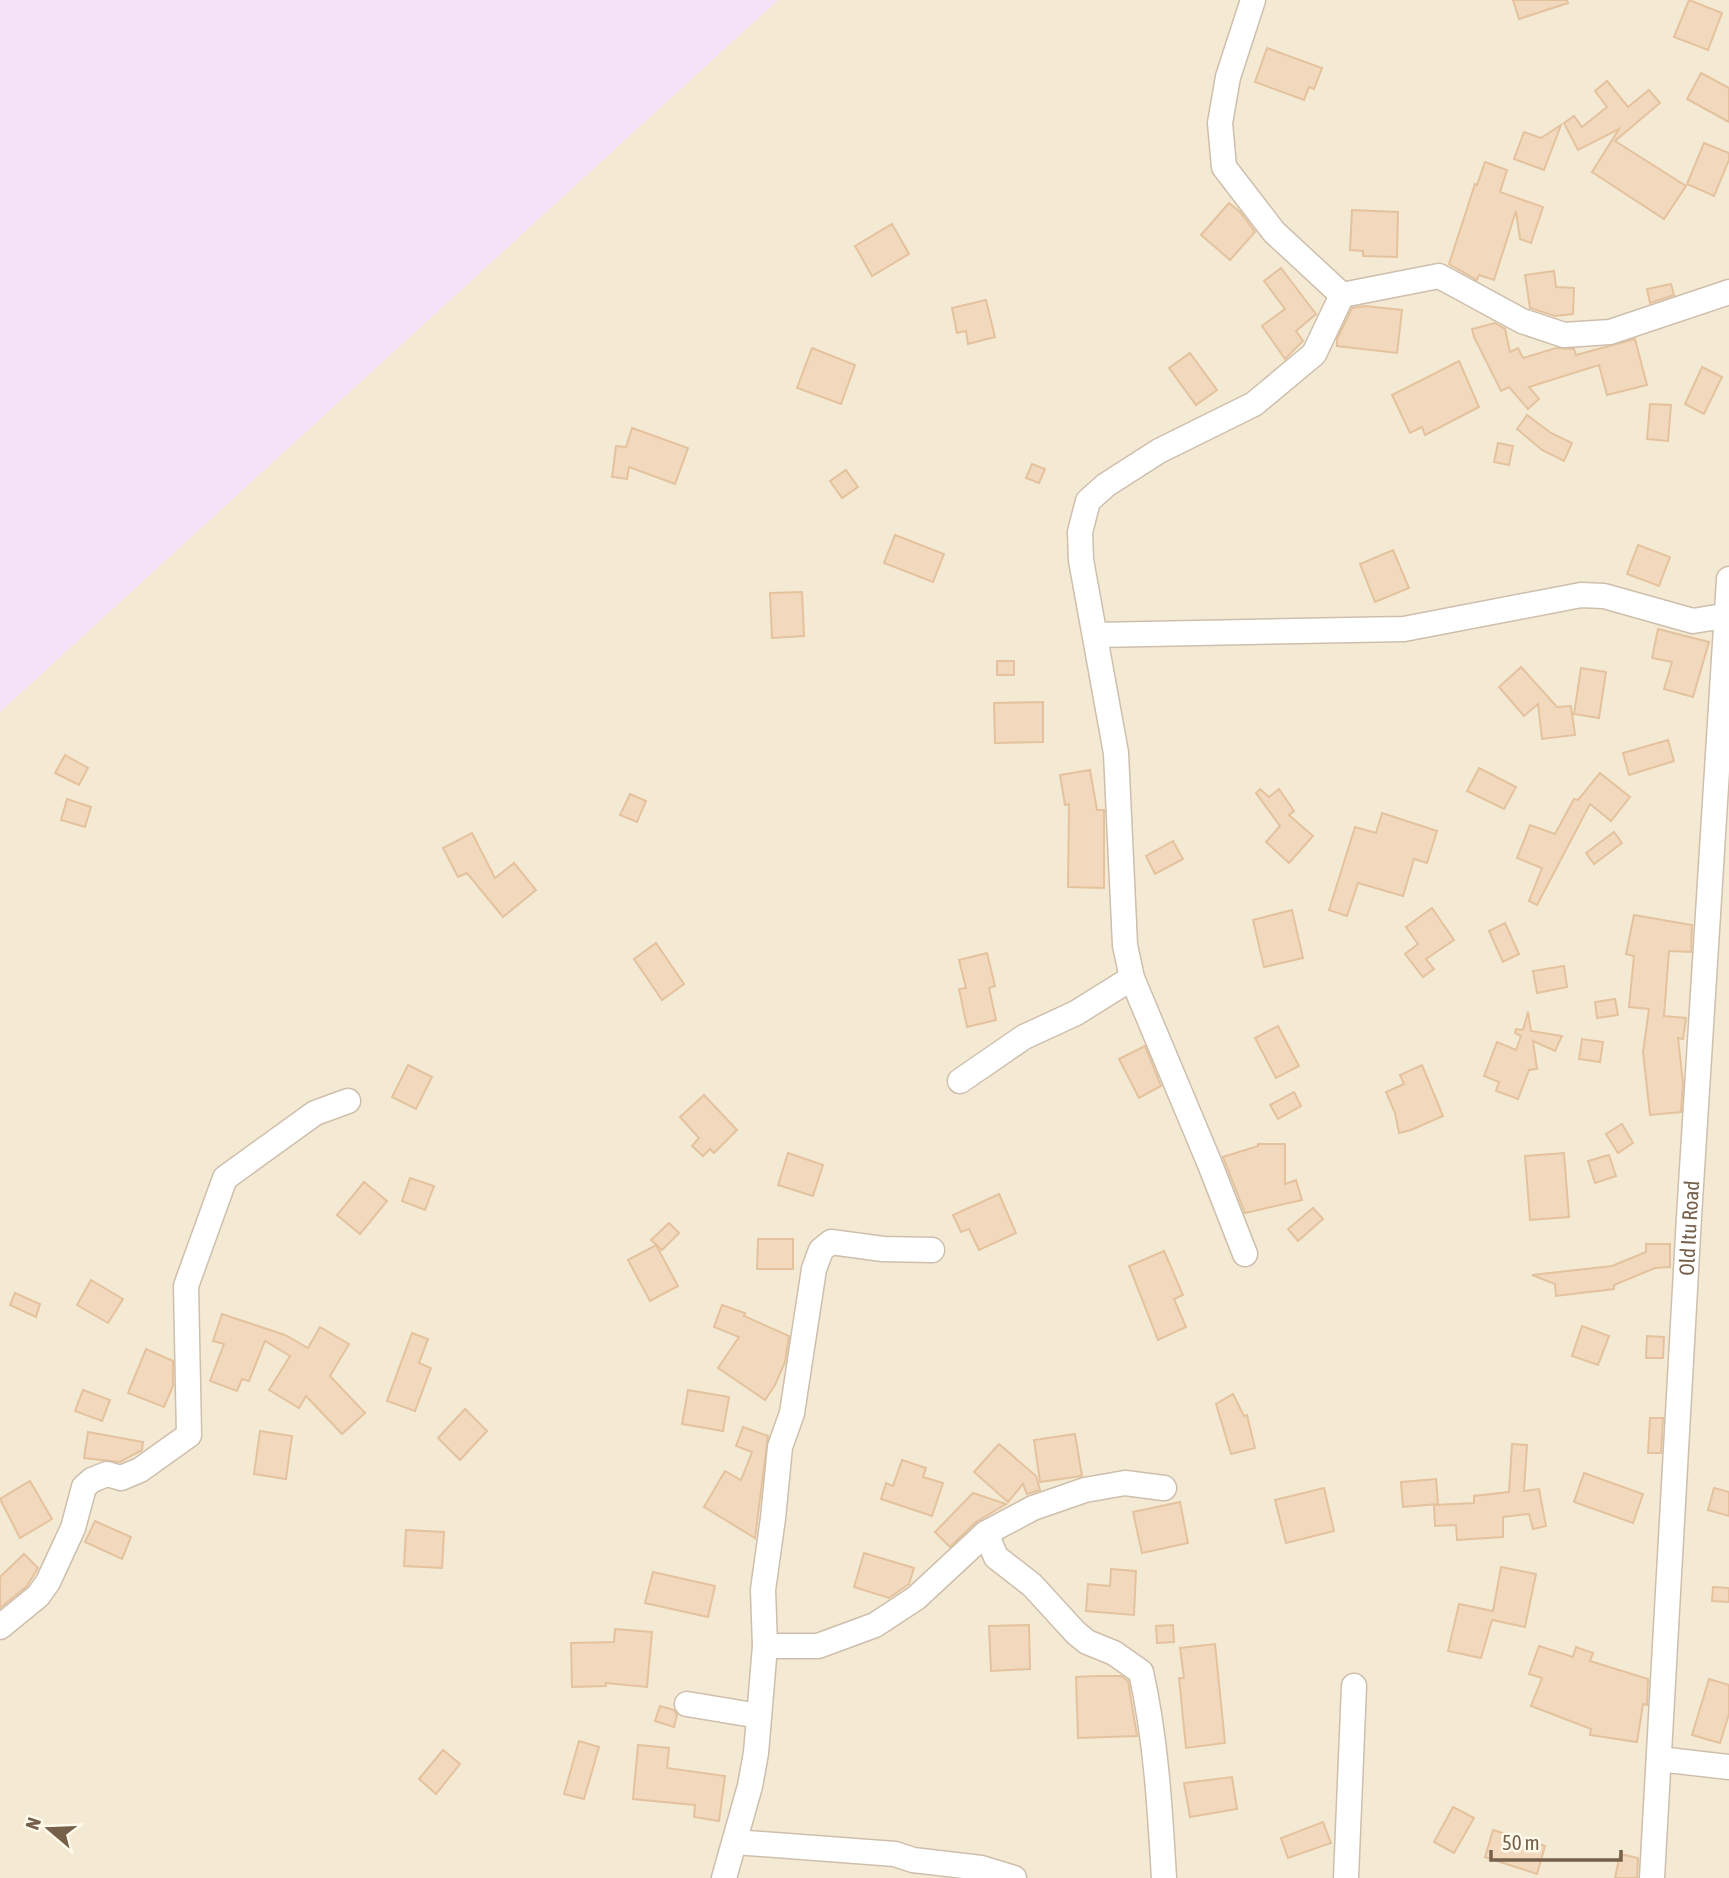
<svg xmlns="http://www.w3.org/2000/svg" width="1729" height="1878" font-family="'Asap Condensed',sans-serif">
<rect width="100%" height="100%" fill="#fcf7e5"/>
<polygon fill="#f4ead4" points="778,0 1729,0 1729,1878 0,1878 0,712"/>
<polygon fill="#f4e2f9" points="0,0 778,0 0,712"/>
<g fill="#f2d9bd" stroke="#e4c29e" stroke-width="2">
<polygon points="1513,0 1567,0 1568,3 1519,19"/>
<polygon points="1689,0 1722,13 1708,50 1674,37"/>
<polygon points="1267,48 1322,68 1314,89 1309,87 1304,100 1255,82"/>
<polygon points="1701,73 1729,88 1729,122 1687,99"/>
<polygon points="1607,81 1628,107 1649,90 1660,103 1615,141 1686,186 1664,219 1592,172 1619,129 1578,150 1564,123 1574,116 1582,127 1607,107 1595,91"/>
<polygon points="1561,125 1544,170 1514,159 1524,132 1541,138"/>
<polygon points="1704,143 1729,153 1729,160 1714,196 1687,184"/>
<polygon points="1485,162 1507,170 1500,192 1543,207 1531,243 1520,239 1516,211 1494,280 1479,275 1477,280 1449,264 1475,184 1477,185"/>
<polygon points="1229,203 1240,212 1255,232 1230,260 1201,235"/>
<polygon points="1352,210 1398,212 1397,257 1363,256 1363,251 1350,250"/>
<polygon points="892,224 909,254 872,276 855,246"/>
<polygon points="1281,268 1316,314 1296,331 1303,341 1285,359 1262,326 1285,309 1264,281"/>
<polygon points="1554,271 1556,287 1574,288 1573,314 1555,316 1530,308 1525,275"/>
<polygon points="1671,284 1674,295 1650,303 1647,289"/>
<polygon points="986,300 995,337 968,344 966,331 957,333 952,308"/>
<polygon points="1365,306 1402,310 1397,353 1337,346 1337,339 1352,308"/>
<polygon points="1495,323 1505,329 1510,352 1518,348 1523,358 1556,348 1574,349 1576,355 1635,339 1647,385 1607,395 1599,365 1529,387 1539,399 1528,409 1509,387 1501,391 1474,337 1472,329"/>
<polygon points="812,348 855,365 841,404 797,388"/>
<polygon points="1190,353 1217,390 1196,405 1169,368"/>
<polygon points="1459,361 1479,407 1425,435 1422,427 1410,433 1392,395"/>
<polygon points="1702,367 1722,377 1704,414 1685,404"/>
<polygon points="1650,404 1671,405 1668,441 1647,439"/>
<polygon points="1527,415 1551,433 1572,443 1564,461 1542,450 1517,429"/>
<polygon points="632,428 688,448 675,484 629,467 627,479 612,477 616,446 626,447"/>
<polygon points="1498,443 1513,446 1509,465 1494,462"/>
<polygon points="1032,464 1045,469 1039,483 1026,478"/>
<polygon points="846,470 858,487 842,498 830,481"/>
<polygon points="895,535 944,554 933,582 884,563"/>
<polygon points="1638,545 1670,557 1659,586 1627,574"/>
<polygon points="1393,550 1409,588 1375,602 1360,564"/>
<polygon points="802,592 804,636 772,638 770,593"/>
<polygon points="1658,629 1709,642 1693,697 1664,689 1672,662 1652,658"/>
<rect x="997" y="661" width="17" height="14"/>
<polygon points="1521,667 1557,707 1571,706 1575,735 1542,739 1538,704 1524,716 1499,687"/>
<polygon points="1581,668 1606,672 1599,718 1574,714"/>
<polygon points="1043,702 1043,742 995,743 994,703"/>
<polygon points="1668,740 1674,761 1629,775 1623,753"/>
<polygon points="65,755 88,768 79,785 55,773"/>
<polygon points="1479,768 1516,787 1504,809 1467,791"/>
<polygon points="1090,770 1097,810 1104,810 1104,888 1068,887 1069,804 1065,805 1060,775"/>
<polygon points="1600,773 1630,797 1611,821 1590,804 1537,905 1529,901 1542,868 1517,858 1530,825 1555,834 1574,799 1578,800"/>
<polygon points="1260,789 1269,797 1279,789 1294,811 1289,815 1313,836 1289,863 1266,842 1280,826 1256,793"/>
<polygon points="630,794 646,801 637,822 620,815"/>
<polygon points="67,799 91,807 85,827 61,820"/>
<polygon points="1382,813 1437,831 1427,863 1414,859 1403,896 1358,883 1347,916 1329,910 1355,827 1376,833"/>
<polygon points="1614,832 1622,843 1594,864 1586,853"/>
<polygon points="472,833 495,878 514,863 536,890 503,917 467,873 458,877 443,848"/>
<polygon points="1173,841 1183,859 1155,874 1146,856"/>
<polygon points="1432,908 1454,940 1426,959 1434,969 1423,977 1405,954 1418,944 1406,927"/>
<polygon points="1292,910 1303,958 1264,967 1253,920"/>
<polygon points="1634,915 1692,925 1691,952 1669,951 1664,1016 1686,1018 1683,1039 1678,1038 1683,1083 1681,1112 1650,1115 1643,1052 1649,1009 1629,1007 1634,956 1626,954"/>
<polygon points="1505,923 1519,954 1503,962 1489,931"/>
<polygon points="656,943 684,984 662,1000 634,959"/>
<polygon points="987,953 995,986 989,988 996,1020 967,1027 959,989 966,988 959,960"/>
<polygon points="1564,966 1567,987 1537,993 1533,971"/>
<polygon points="1615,999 1618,1015 1597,1018 1595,1002"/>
<polygon points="1528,1012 1531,1031 1562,1036 1555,1051 1533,1041 1537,1069 1529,1070 1518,1099 1496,1091 1499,1082 1484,1076 1497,1042 1516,1050 1521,1036 1515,1033 1516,1029 1523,1030"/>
<polygon points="1278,1026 1299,1066 1276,1078 1255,1038"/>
<polygon points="1582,1039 1603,1042 1600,1062 1579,1059"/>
<polygon points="1145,1046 1161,1086 1139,1098 1119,1059"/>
<polygon points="408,1065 432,1077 416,1109 392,1097"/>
<polygon points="1422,1065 1443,1116 1411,1130 1399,1133 1395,1113 1386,1092 1404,1084 1400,1075"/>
<polygon points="1294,1092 1301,1106 1278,1119 1270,1105"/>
<polygon points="704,1095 737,1130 714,1153 710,1149 703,1156 692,1146 699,1138 680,1117"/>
<polygon points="1622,1124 1633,1143 1618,1153 1606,1134"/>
<polygon points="1258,1144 1285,1144 1285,1184 1296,1180 1302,1200 1245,1213 1223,1157 1258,1146"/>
<polygon points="788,1153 823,1165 813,1196 778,1185"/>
<polygon points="1564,1153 1569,1217 1530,1220 1525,1156"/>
<polygon points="1609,1155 1616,1176 1595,1183 1588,1161"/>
<polygon points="410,1178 434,1186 425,1210 402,1201"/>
<polygon points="364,1182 387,1201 360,1234 337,1215"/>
<polygon points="999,1194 1016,1233 979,1250 969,1229 961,1232 953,1215"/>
<polygon points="1313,1208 1323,1219 1298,1241 1288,1229"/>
<polygon points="669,1223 679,1233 662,1250 651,1240"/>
<polygon points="758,1239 793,1239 793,1269 757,1269"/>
<polygon points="1646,1244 1670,1244 1670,1267 1655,1268 1614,1285 1614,1289 1556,1296 1555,1284 1532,1275 1612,1266 1646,1252"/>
<polygon points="656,1245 678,1286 650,1301 628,1260"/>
<polygon points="1164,1251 1183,1295 1174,1299 1186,1327 1158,1340 1129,1266"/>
<polygon points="91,1280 123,1299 108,1323 77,1305"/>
<polygon points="15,1293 40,1304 36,1317 10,1305"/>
<polygon points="722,1305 745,1313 744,1316 789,1336 785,1362 775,1385 765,1400 718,1368 739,1337 714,1327"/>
<polygon points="222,1314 285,1335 308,1348 320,1327 349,1344 330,1376 365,1413 342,1434 306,1396 299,1408 269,1390 290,1356 265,1341 249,1381 242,1379 237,1391 210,1381 224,1344 213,1341"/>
<polygon points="1582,1326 1609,1336 1598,1365 1572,1356"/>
<polygon points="412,1333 428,1339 419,1363 431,1368 415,1411 387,1401"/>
<polygon points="1647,1336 1664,1337 1663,1358 1646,1358"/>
<polygon points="146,1349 173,1361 173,1386 164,1407 128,1393"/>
<polygon points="83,1390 110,1400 102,1421 75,1411"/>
<polygon points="688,1390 729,1397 723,1431 682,1424"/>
<polygon points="1233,1394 1244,1416 1247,1415 1255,1448 1231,1454 1216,1404"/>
<polygon points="465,1409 487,1431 460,1460 438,1438"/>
<polygon points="1650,1418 1663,1418 1661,1453 1648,1453"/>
<polygon points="743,1427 768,1436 755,1538 704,1507 725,1471 741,1480 752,1452 736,1446"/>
<polygon points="260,1431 292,1436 286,1479 254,1474"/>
<polygon points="88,1432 143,1442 142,1450 120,1462 84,1458"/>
<polygon points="1075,1434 1082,1476 1040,1482 1034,1440"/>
<polygon points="999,1444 1036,1476 1040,1490 1027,1494 1023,1484 1008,1502 974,1472"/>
<polygon points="1512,1444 1527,1445 1524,1491 1539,1489 1546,1526 1533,1529 1529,1514 1503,1517 1503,1537 1457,1540 1456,1525 1435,1526 1434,1505 1474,1503 1474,1496 1509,1492"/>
<polygon points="902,1460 926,1468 923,1477 943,1483 932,1516 881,1499 886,1483 893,1486"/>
<polygon points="1584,1473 1643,1494 1633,1523 1574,1502"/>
<polygon points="1436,1479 1438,1504 1403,1507 1401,1482"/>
<polygon points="30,1481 52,1519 20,1538 0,1499"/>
<polygon points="1324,1488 1334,1531 1286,1543 1275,1500"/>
<polygon points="1714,1488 1729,1492 1729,1516 1708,1510"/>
<polygon points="973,1493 1006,1504 976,1522 950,1547 935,1532"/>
<polygon points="1180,1502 1188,1543 1142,1553 1133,1512"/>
<polygon points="95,1521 131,1537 122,1559 85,1542"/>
<polygon points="406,1530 444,1532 442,1568 404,1566"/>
<polygon points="864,1553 914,1568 909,1584 889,1598 854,1587"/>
<polygon points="24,1554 38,1568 27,1586 0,1608 0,1577"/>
<polygon points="1501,1567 1536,1574 1525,1627 1492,1620 1481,1658 1448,1651 1459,1604 1493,1611"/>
<polygon points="1111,1569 1136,1571 1134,1615 1086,1611 1088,1584 1110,1586"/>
<polygon points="653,1572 715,1586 708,1617 645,1603"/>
<polygon points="1713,1587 1729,1588 1729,1602 1712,1601"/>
<polygon points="1029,1625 1030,1669 991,1671 989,1626"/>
<polygon points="1173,1625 1174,1642 1157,1643 1156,1626"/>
<polygon points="615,1629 652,1632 647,1687 606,1683 606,1686 572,1687 571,1643 614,1642"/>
<polygon points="1215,1644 1225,1743 1186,1748 1179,1678 1184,1678 1180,1648"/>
<polygon points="1539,1646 1573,1657 1576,1647 1593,1653 1590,1661 1648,1679 1647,1705 1643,1704 1637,1742 1590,1735 1591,1729 1531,1706 1542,1678 1529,1674"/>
<polygon points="1098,1676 1121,1676 1128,1681 1137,1736 1078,1738 1076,1677"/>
<polygon points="1709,1679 1729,1685 1729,1714 1720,1743 1692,1735"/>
<polygon points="660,1706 674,1710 677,1715 674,1727 655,1721"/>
<polygon points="579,1741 599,1747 584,1799 564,1794"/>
<polygon points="638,1745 669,1748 667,1768 725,1776 719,1821 694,1817 695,1805 633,1799"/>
<polygon points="443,1750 460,1764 436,1794 419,1779"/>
<polygon points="1232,1777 1237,1809 1190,1817 1184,1783"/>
<polygon points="1453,1807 1474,1818 1454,1853 1434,1842"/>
<polygon points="1323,1822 1331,1843 1288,1858 1281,1838"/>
<polygon points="1493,1830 1545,1846 1537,1874 1485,1857"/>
<polygon points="1620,1854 1638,1858 1637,1878 1615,1878"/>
</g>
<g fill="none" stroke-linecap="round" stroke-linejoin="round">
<g stroke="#cebfac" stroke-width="27">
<g id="minor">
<polyline points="1253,0 1228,77 1220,123 1224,167 1274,232 1342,295"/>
<polyline points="1342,295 1439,276 1522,321 1564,335 1610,332 1729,292"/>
<polyline points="1096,635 1404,629 1581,595 1604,596 1693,621 1729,615"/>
<polyline points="960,1081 1024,1037 1076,1013 1132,978"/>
<polyline points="1245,1254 1209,1162 1132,978 1125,945 1116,753 1081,560 1080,532 1088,501 1106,485 1159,451 1254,404 1314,354 1342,295"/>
<path d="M986,1533l10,24 36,28 44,48 11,9 27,11 27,19c15,67 19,137 23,206"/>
<polyline points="0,1627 38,1596 48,1582 73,1528 84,1487 92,1480 107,1474 121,1478 140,1470 189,1435 186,1286 225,1178 315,1113 348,1101"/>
<polyline points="765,1646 818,1646 875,1625 916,1598 986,1533 1033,1508 1085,1490 1125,1483 1164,1488"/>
<polyline points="687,1704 759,1716"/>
<polyline points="1659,1759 1729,1767"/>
<polyline points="735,1842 895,1854 913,1860 981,1868 1014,1878"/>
<polyline points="724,1878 750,1786 756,1753 765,1646 763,1590 773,1518 780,1447 792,1413 814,1269 821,1250 831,1242 883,1249 932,1250"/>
<polyline points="1346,1878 1354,1686"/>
<path id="s1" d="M1652,1878l37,-661 40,-638"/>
</g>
</g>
<use href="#minor" stroke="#fff" stroke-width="24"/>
</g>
<g text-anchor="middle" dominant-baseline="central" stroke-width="6" stroke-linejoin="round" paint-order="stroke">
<g font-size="21" fill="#75604a" stroke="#fffaec">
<text stroke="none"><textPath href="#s1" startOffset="651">Old Itu Road</textPath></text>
</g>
</g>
<g transform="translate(49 1829) rotate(289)" stroke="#fffaec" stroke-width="5" paint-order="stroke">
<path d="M0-5L12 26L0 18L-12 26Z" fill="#75604a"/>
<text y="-10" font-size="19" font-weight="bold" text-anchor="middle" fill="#75604a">N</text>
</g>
<path d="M1491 1850v10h130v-10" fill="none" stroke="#75604a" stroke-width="3.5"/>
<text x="1502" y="1850" font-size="21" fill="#75604a" stroke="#fffaec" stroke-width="5" paint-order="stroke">50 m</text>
</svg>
